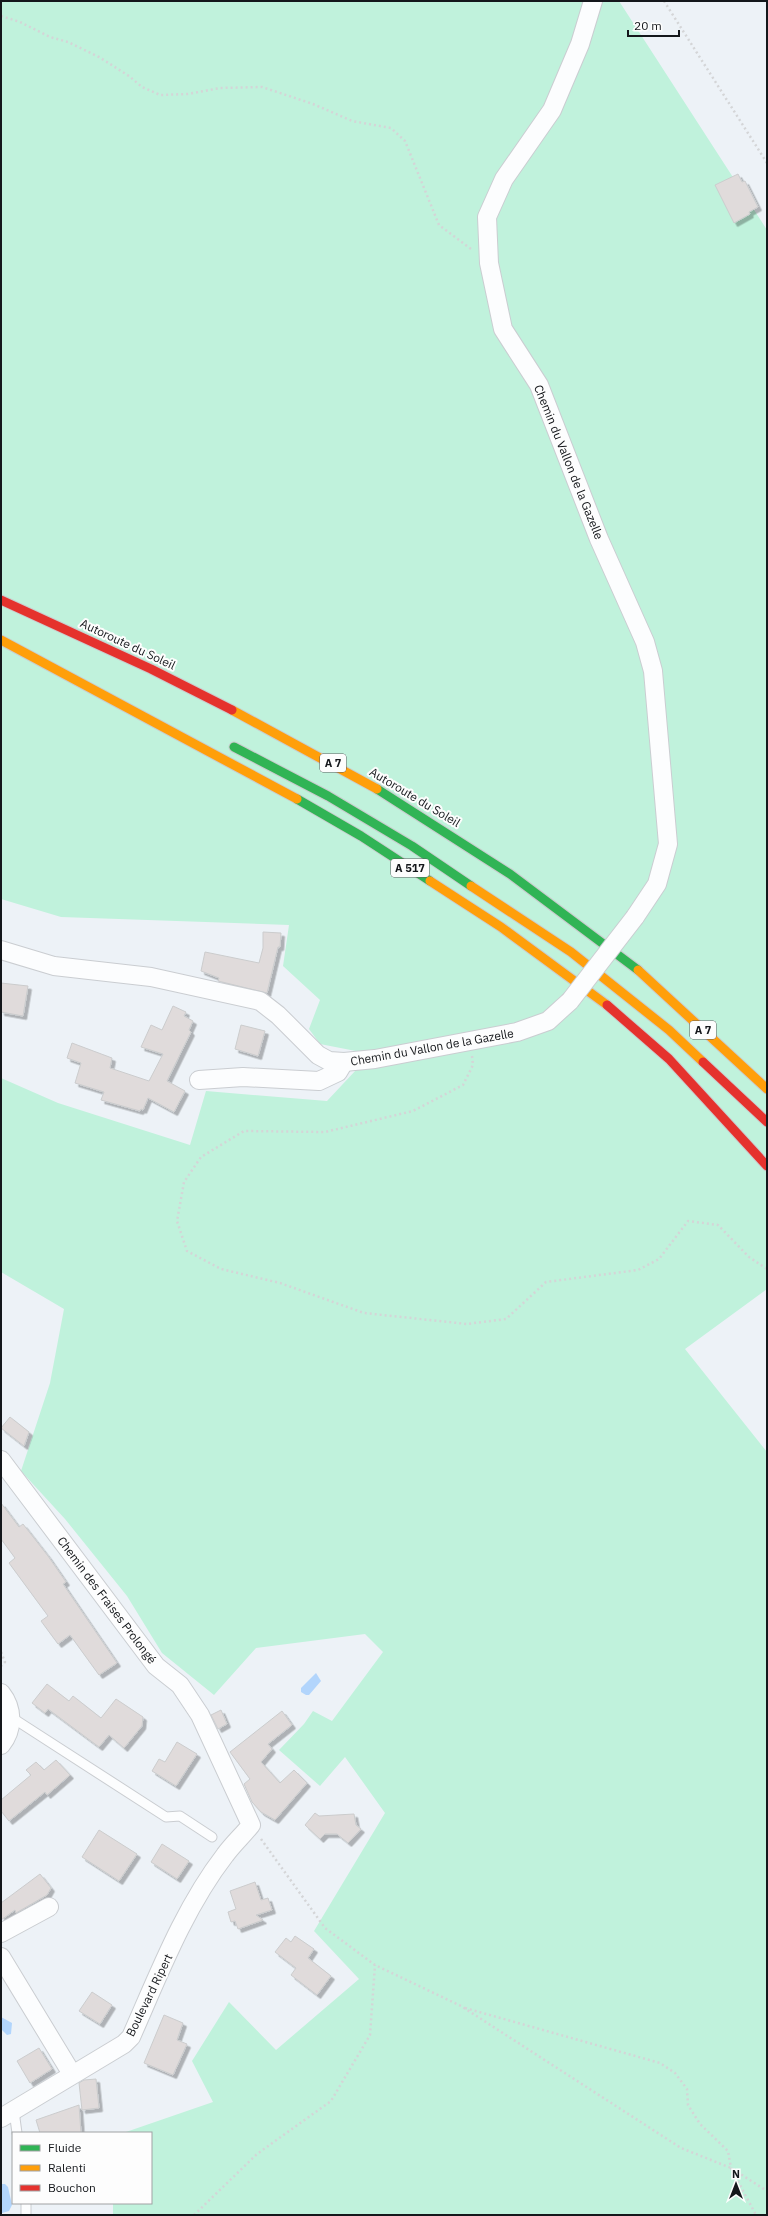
<svg xmlns="http://www.w3.org/2000/svg" width="768" height="2216" font-family="'IBM Plex Sans',sans-serif">
<defs>
<filter id="shadow"><feDropShadow dx="3.5" dy="3.5" stdDeviation="0" flood-color="#0004"/></filter>
</defs>
<rect width="100%" height="100%" fill="#edf2f7"/>
<polygon fill="#c0f2dc" points="1,1 619,1 767,230 767,1289 685,1349 767,1452 767,2215 113,2215 113,2203 151,2203 151,2133 123,2133 213,2102 192,2061 229,2002 276,2050 359,1979 314,1931 385,1813 345,1757 320,1786 279,1750 304,1724 313,1711 332,1721 383,1652 365,1634 256,1648 214,1695 162,1653 127,1596 65,1519 21,1471 50,1383 64,1309 1,1272 1,1078 58,1103 190,1145 206,1091 327,1101 371,1054 320,1044 309,1029 320,1000 283,966 289,925 61,917 1,899"/>
<g fill="#b2d5fc">
<polygon points="316,1673 321,1681 309,1695 306,1695 301,1692 301,1688"/>
<polygon points="1,2017 12,2023 11,2034 7,2035 1,2029"/>
<polygon points="1,2184 5,2184 8,2187 12,2205 9,2211 2,2213"/>
</g>
<g fill="#e0dbdb" stroke="#cbcccd" filter="url(#shadow)">
<polygon points="738,174 742,182 745,181 758,207 749,212 750,214 734,223 715,185"/>
<polygon points="263,932 281,933 280,947 278,947 267,993 218,981 219,978 201,971 205,952 259,963 263,948"/>
<polygon points="1,983 28,986 23,1016 1,1012"/>
<polygon points="173,1006 186,1012 184,1016 193,1021 189,1030 191,1032 167,1081 185,1091 174,1112 148,1098 143,1110 141,1109 140,1111 101,1100 104,1092 75,1083 81,1063 67,1058 72,1043 112,1058 110,1068 149,1081 163,1054 141,1047 151,1025 162,1030"/>
<polygon points="241,1025 265,1031 258,1056 235,1049"/>
<polygon points="10,1417 29,1432 24,1446 1,1428"/>
<polygon points="1,1503 19,1527 23,1524 48,1556 66,1582 63,1584 117,1663 99,1675 70,1635 58,1644 41,1621 48,1616 9,1563 15,1558 1,1539"/>
<polygon points="47,1684 69,1701 73,1696 101,1718 116,1699 143,1717 142,1726 124,1748 109,1735 99,1747 48,1709 45,1713 32,1703"/>
<polygon points="221,1710 227,1724 218,1729 211,1715"/>
<polygon points="282,1711 292,1725 268,1744 272,1749 261,1762 280,1783 294,1770 307,1783 275,1820 261,1812 252,1802 244,1784 250,1779 230,1752"/>
<polygon points="177,1742 197,1754 176,1786 152,1771 159,1759 165,1762"/>
<polygon points="56,1760 70,1775 47,1795 45,1792 9,1821 1,1811 1,1800 31,1775 26,1770 36,1762 44,1770"/>
<polygon points="315,1813 319,1816 354,1814 356,1825 361,1829 348,1843 337,1834 325,1834 320,1839 305,1825"/>
<polygon points="99,1830 137,1854 119,1881 82,1857"/>
<polygon points="162,1844 189,1861 177,1879 151,1862"/>
<polygon points="40,1874 51,1888 47,1895 16,1913 15,1910 1,1920 1,1903"/>
<polygon points="255,1882 261,1900 268,1898 272,1910 256,1915 263,1920 238,1929 235,1921 231,1922 228,1912 236,1909 230,1891"/>
<polygon points="295,1936 314,1949 308,1958 331,1976 317,1995 291,1975 296,1968 275,1952 286,1938 291,1942"/>
<polygon points="92,1992 112,2005 100,2024 79,2011"/>
<polygon points="164,2015 183,2023 177,2040 187,2044 173,2075 144,2063"/>
<polygon points="39,2048 52,2069 30,2083 17,2061"/>
<polygon points="96,2079 99,2108 82,2110 79,2083 84,2080"/>
<polygon points="79,2105 81,2133 40,2133 36,2120"/>
</g>
<g fill="none" stroke-linecap="round" stroke-linejoin="round">
<g stroke="#cacdd1" stroke-width="11">
<g id="lane">
<polyline points="11,1717 166,1817 180,1816 212,1837"/>
<polyline points="14,2111 17,2133"/>
<polyline points="26,2203 26,2215"/>
</g>
</g>
<g stroke="#cacdd1" stroke-width="20">
<g id="street">
<polyline points="593,1 580,44 552,110 504,179 487,217 489,263 503,329 539,385 599,539 645,642 653,671 668,844 657,884 635,917"/>
<polyline points="1,950 54,966 151,977 260,1001 278,1015 318,1055 329,1061 344,1062 375,1059 517,1032 548,1021 570,1001"/>
<polyline points="199,1080 243,1077 319,1081 338,1072 344,1062"/>
<path d="M1,1460l155,206 24,19 20,30 51,110c-8,10 -18,19 -26,30 -41,53 -67,121 -94,182l-7,7 -123,74"/>
<path d="M1,1693c12,15 13,36 0,52"/>
<polyline points="1,1933 49,1907"/>
<polyline points="1,1957 72,2074"/>
</g>
</g>
<g stroke="#caccce" stroke-width="11">
<g id="fast">
<polyline points="234,747 328,796 412,846 471,886"/>
<polyline points="377,789 510,874 638,970"/>
<polyline points="297,799 361,836 430,881"/>
</g>
</g>
<g stroke="#caccce" stroke-width="11">
<g id="slow">
<polyline points="1,640 297,799"/>
<polyline points="232,710 377,789"/>
<polyline points="430,881 501,927 607,1005"/>
<polyline points="471,886 571,952 669,1030 703,1062"/>
<polyline points="638,970 767,1089"/>
</g>
</g>
<g stroke="#caccce" stroke-width="11">
<g id="jam">
<polyline points="1,600 151,669 232,710"/>
<polyline points="607,1005 669,1059 767,1166"/>
<polyline points="703,1062 767,1122"/>
</g>
</g>
<g stroke="#d4d5d7" stroke-width="2.5" stroke-dasharray="2 3" stroke-linecap="butt">
<polyline points="664,1 767,163"/>
<polyline points="1,16 20,22 50,37 68,42 99,57 129,76 142,87 160,95 188,94 220,88 262,87 313,104 352,121 391,128 405,141 439,225 471,249"/>
<polyline points="472,1056 473,1065 463,1085 413,1111 325,1132 244,1131 201,1157 184,1182 177,1221 187,1251 221,1269 280,1283 364,1313 467,1324 506,1319 546,1282 638,1270 659,1259 688,1221 718,1225 749,1257 767,1269"/>
<polyline points="1,1652 5,1662 1,1666"/>
<polyline points="261,1839 325,1928 375,1965 461,2006 681,2148 731,2168 767,2191"/>
<polyline points="465,2008 660,2063 675,2073 687,2089 688,2105 700,2124 728,2151 731,2168 756,2215"/>
<polyline points="194,2215 257,2154 331,2101 370,2035 375,1965"/>
</g>
<use href="#lane" stroke="#fcfdfe" stroke-width="9"/>
<use href="#street" stroke="#fcfdfe" stroke-width="18"/>
<use href="#fast" stroke="#30b455" stroke-width="9"/>
<use href="#slow" stroke="#ff9f0a" stroke-width="9"/>
<use href="#jam" stroke="#e5322d" stroke-width="9"/>
<g stroke="#cacdd1" stroke-width="20" stroke-linecap="butt">
<polyline id="street-bridge" points="570,1001 635,917"/>
</g>
<use href="#street-bridge" stroke="#fcfdfe" stroke-width="18"/>
</g>
<g text-anchor="middle" dominant-baseline="central" stroke-width="4" stroke-linejoin="round" paint-order="stroke">
<g fill="#fdfdfd" stroke="#5a5c5f" stroke-width="1">
<rect x="320" y="754" width="26" height="18" rx="3"/>
<rect x="391" y="859" width="38" height="18" rx="3"/>
<rect x="690" y="1021" width="26" height="18" rx="3"/>
</g>
<g font-size="11" font-weight="bold" fill="#14171b">
<text x="333" y="763">A 7</text>
<text x="410" y="868">A 517</text>
<text x="703" y="1030">A 7</text>
</g>
<g font-size="12" fill="#14171b" stroke="#fdfdfd">
<text transform="translate(569 462) rotate(68)">Chemin du Vallon de la Gazelle</text>
<text transform="translate(128 644) rotate(25)">Autoroute du Soleil</text>
<text transform="translate(415 797) rotate(31)">Autoroute du Soleil</text>
<text transform="translate(432 1047) rotate(-10)">Chemin du Vallon de la Gazelle</text>
<text transform="translate(107 1600) rotate(53)">Chemin des Fraises Prolongé</text>
<text transform="translate(149 1995) rotate(-64)">Boulevard Ripert</text>
</g>
</g>
<rect width="768" height="2216" fill="none" stroke="#14171b" stroke-width="4"/>
<rect x="12" y="2132" width="140" height="72" fill="#fdfdfd" stroke="#a0a1a3"/>
<rect x="20" y="2145" width="20" height="6" fill="#30b455" stroke="#a0a1a3"/>
<text x="48" y="2152" font-size="12" fill="#14171b">Fluide</text>
<rect x="20" y="2165" width="20" height="6" fill="#ff9f0a" stroke="#a0a1a3"/>
<text x="48" y="2172" font-size="12" fill="#14171b">Ralenti</text>
<rect x="20" y="2185" width="20" height="6" fill="#e5322d" stroke="#a0a1a3"/>
<text x="48" y="2192" font-size="12" fill="#14171b">Bouchon</text>
<g transform="translate(736 2184)" stroke="#fdfdfd" stroke-width="3" paint-order="stroke">
<path d="M0-3L7 15L0 10L-7 15Z" fill="#14171b"/>
<text y="-6" font-size="11" font-weight="bold" text-anchor="middle" fill="#14171b">N</text>
</g>
<path d="M628 30v6h51v-6" fill="none" stroke="#14171b" stroke-width="2"/>
<text x="634" y="30" font-size="12" fill="#14171b" stroke="#fdfdfd" stroke-width="3" paint-order="stroke">20 m</text>
</svg>
